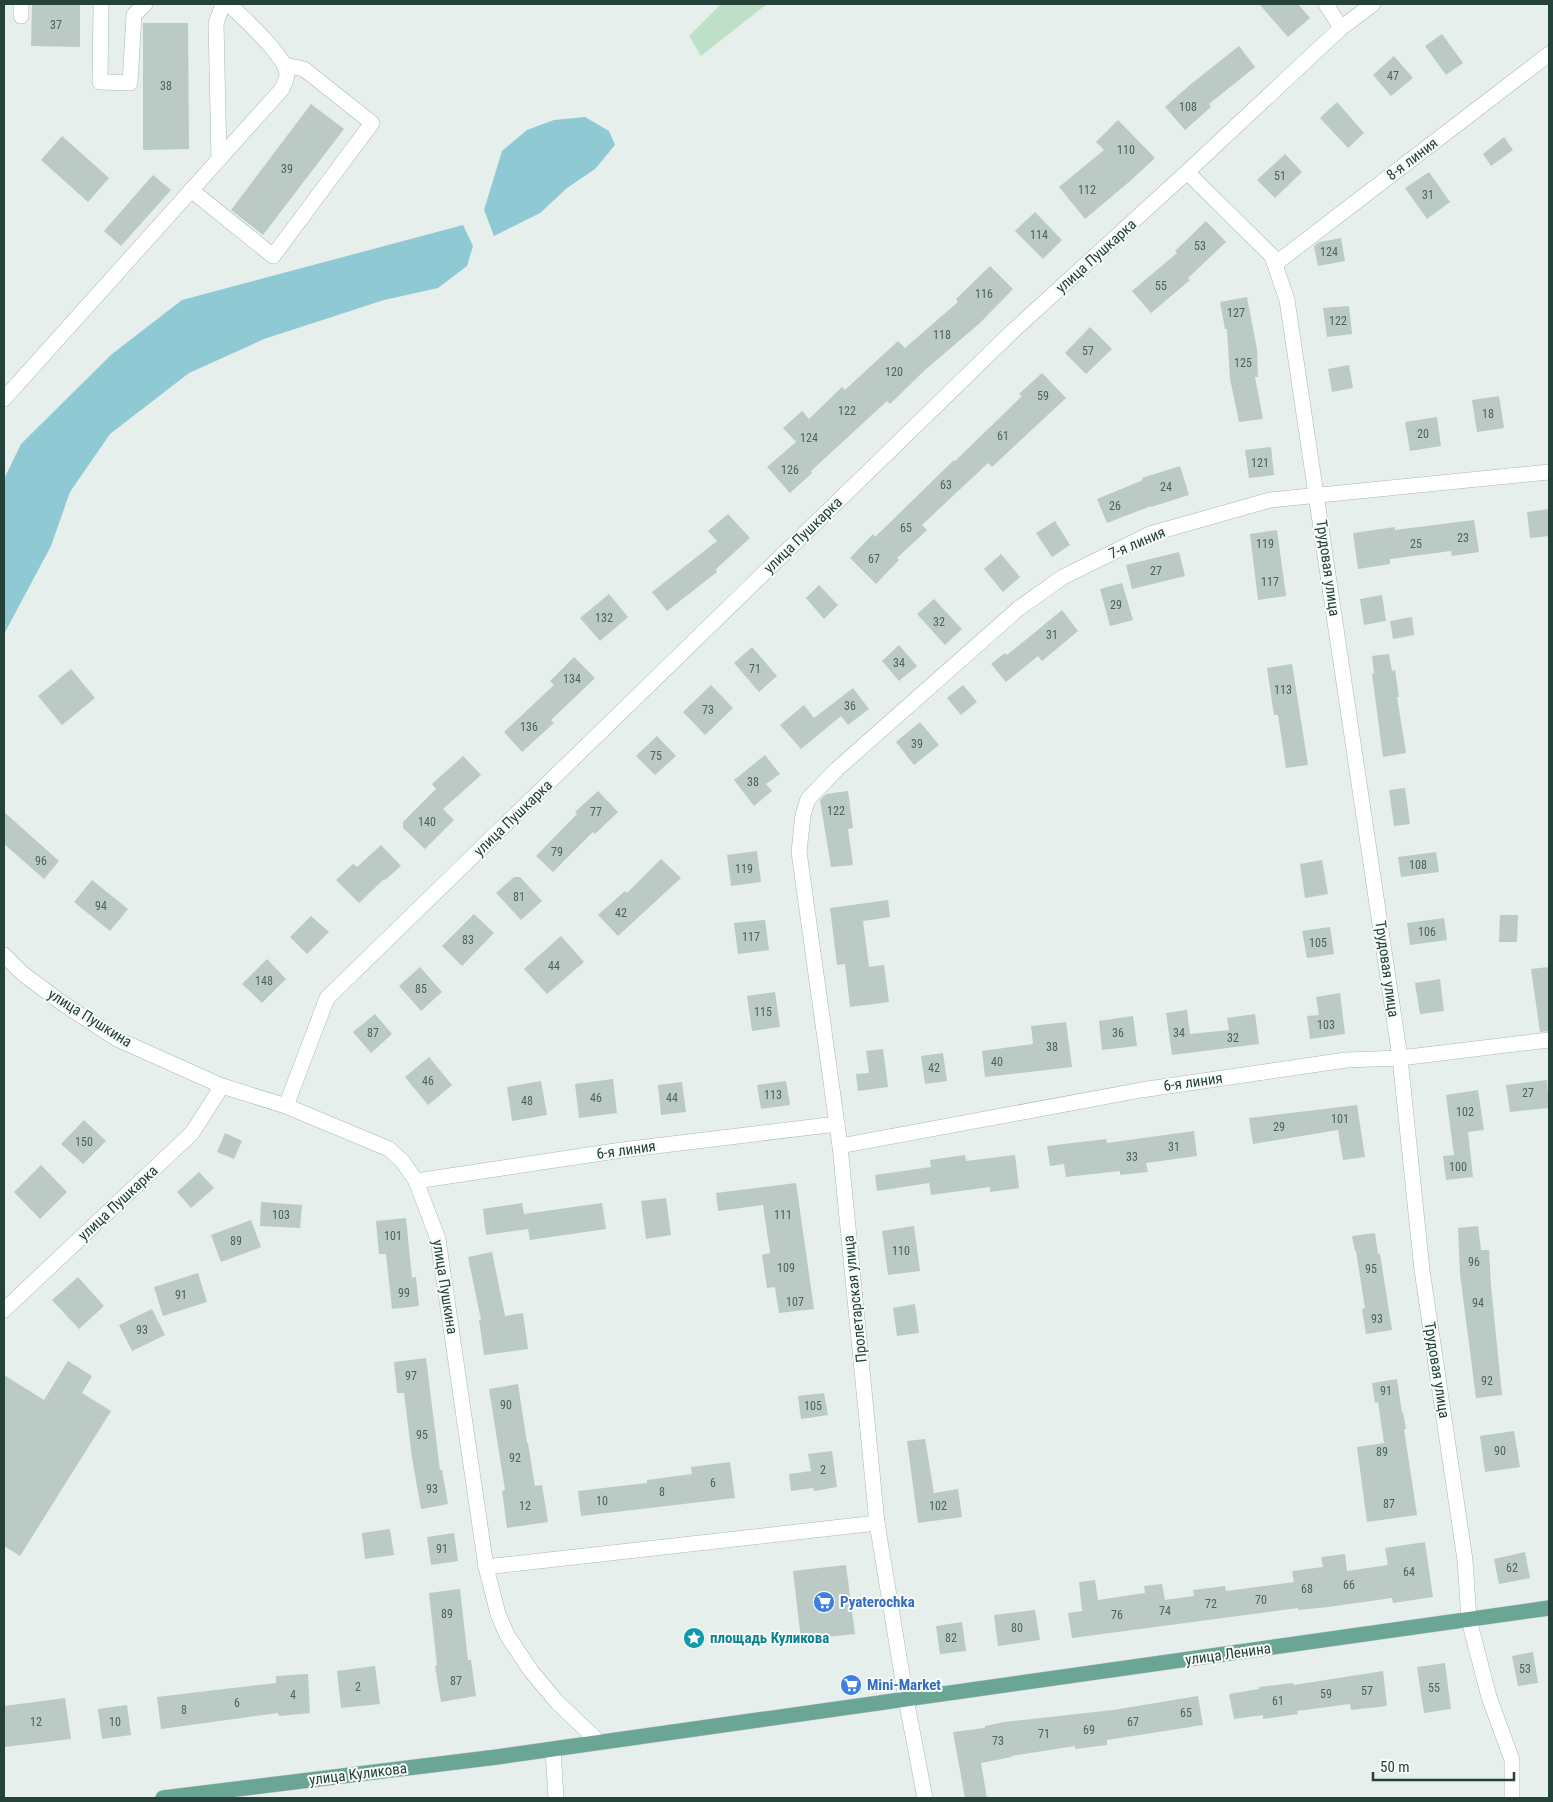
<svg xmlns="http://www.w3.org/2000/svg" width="1553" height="1802" font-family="'Roboto Condensed',sans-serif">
<rect width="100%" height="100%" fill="#e6efeb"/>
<polygon fill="#bfe0c8" points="721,4 767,4 701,56 689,36"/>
<g fill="#8ec9d4">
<polygon points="585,117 609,131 615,145 595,169 567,188 540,213 494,236 484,210 502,151 527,130 554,120"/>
<polygon points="463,225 473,246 467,266 438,288 384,300 264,339 189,373 110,434 70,492 51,546 4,634 4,479 21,444 112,354 182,300"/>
</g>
<g fill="#bbcac4">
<polygon points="32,4 80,4 80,47 31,46"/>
<polygon points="1259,4 1298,4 1310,18 1288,37"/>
<polygon points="143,23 188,23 189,149 143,150"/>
<polygon points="1442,34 1463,63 1446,75 1425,46"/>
<polygon points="1239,46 1255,67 1209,104 1211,107 1185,130 1165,107 1191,84"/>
<polygon points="1394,56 1413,78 1391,96 1373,75"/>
<polygon points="1337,102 1364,133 1348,148 1320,118"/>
<polygon points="311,104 344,129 263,235 231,210"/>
<polygon points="1118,120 1155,158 1129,182 1085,219 1059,187 1104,150 1096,142"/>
<polygon points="62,136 109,178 88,202 41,160"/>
<polygon points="1504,137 1513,150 1491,166 1483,154"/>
<polygon points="1285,154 1302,172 1275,198 1257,180"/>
<polygon points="1429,172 1450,202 1427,219 1405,188"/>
<polygon points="153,175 171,190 121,246 104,231"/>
<polygon points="1035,212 1062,240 1043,259 1015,231"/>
<polygon points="1206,221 1226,242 1188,278 1190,280 1151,313 1132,291 1177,253 1175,251"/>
<polygon points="1341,238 1345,261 1318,266 1314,246 1319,242"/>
<polygon points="990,266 1013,289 980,323 925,370 890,404 887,401 811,471 812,473 790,493 767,467 796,442 783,428 802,411 809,419 842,387 845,390 898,341 905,348 958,302 956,299"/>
<polygon points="1247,297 1257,349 1258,377 1255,377 1263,419 1239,422 1230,379 1227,329 1225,329 1220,302"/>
<polygon points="1349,306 1352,334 1327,337 1323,308"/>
<polygon points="1090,327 1112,349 1086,374 1065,353"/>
<polygon points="1349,365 1353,388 1332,392 1328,369"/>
<polygon points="1042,373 1066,398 992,467 988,463 922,525 927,530 897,558 899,560 876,584 850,558 873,534 875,537 954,460 955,461 1022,396 1019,394"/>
<polygon points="1499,396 1504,428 1477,432 1472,400"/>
<polygon points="1437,417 1441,446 1410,451 1405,422"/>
<polygon points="1271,447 1274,475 1249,478 1245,450"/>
<polygon points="1180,466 1189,495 1151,507 1151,506 1107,523 1097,499 1143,480 1142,478"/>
<polygon points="1549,509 1549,536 1530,538 1527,512"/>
<polygon points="728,514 750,538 716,569 717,572 667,611 652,592 717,541 708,531"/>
<polygon points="1474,520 1479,552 1452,556 1451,551 1390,559 1390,564 1358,569 1353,533 1395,527 1395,530"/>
<polygon points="1055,521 1070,545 1052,557 1036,533"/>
<polygon points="1277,530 1286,596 1258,600 1250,534"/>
<polygon points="1179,552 1185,576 1132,589 1126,565"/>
<polygon points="1001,554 1020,577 1003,592 984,569"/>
<polygon points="1122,583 1133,620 1110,626 1100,589"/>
<polygon points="819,585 838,605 824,619 806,598"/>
<polygon points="609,594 628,617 600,641 580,618"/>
<polygon points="1382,595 1386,621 1364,625 1360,599"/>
<polygon points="934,599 962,629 945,645 917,614"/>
<polygon points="1062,610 1078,631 1042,661 1038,656 1006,682 991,664 1005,653 1007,655"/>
<polygon points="1412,617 1414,635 1393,639 1390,621"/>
<polygon points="899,645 917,666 899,681 882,661"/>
<polygon points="752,647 777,676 759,692 734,663"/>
<polygon points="1389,654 1392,671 1395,670 1399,697 1397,697 1406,753 1383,757 1372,674 1374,673 1372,656"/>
<polygon points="574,657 595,678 551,720 554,723 522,752 504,732 554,685 550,681"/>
<polygon points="1292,664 1308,765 1286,768 1278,715 1274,715 1267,668"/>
<polygon points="71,669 95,698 62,725 38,696"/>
<polygon points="711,685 733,708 705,735 683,712"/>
<polygon points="963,685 977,702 961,715 947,698"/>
<polygon points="853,688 869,709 848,725 841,716 801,749 780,725 804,705 814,718"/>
<polygon points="920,722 939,745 914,765 896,742"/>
<polygon points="657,736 676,756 655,775 636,756"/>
<polygon points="765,755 780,774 766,784 772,791 754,806 734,780"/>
<polygon points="463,756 481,775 443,809 454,820 425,849 403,828 403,822 436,789 432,784"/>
<polygon points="1405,788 1410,824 1394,826 1389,790"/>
<polygon points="598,791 618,812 595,834 593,832 553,872 536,856 577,814 575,812"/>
<polygon points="848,791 853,828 848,829 853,865 831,867 820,800 826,794"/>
<polygon points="4,812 59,861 44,879 4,844"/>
<polygon points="381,845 401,866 385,880 384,879 359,903 336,880 353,864 357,867"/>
<polygon points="757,851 761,882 731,886 727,855"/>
<polygon points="1436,852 1439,872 1401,877 1398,857"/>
<polygon points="661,859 681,878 618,936 598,915 625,891 627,893"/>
<polygon points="1322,860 1328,894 1305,898 1300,864"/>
<polygon points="514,877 520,877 542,901 521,920 496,893"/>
<polygon points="92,880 128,909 110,931 74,902"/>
<polygon points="888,900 890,917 863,921 869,967 884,965 889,1002 850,1007 845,964 837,965 830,908"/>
<polygon points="474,914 494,933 462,966 442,946"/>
<polygon points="1500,915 1518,915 1517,942 1499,942"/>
<polygon points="311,916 329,932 307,954 290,937"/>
<polygon points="1444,918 1447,940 1410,945 1407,923"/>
<polygon points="765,920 769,950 738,954 734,923"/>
<polygon points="1330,927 1334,954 1307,958 1302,931"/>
<polygon points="561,936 584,962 547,994 524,969"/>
<polygon points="267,959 286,979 262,1003 242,984"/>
<polygon points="420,967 442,992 421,1011 399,986"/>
<polygon points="1549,967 1549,1031 1540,1032 1531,969"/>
<polygon points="1440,979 1444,1011 1420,1014 1415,983"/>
<polygon points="775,992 780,1027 752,1031 747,996"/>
<polygon points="1340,993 1345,1034 1310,1039 1307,1016 1319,1015 1316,997"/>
<polygon points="1187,1010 1190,1034 1229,1030 1227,1018 1255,1014 1259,1044 1172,1055 1166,1013"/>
<polygon points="375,1014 392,1034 371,1053 353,1032"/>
<polygon points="1133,1016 1137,1046 1102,1050 1099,1021"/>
<polygon points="1066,1022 1072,1067 985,1077 982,1051 1033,1044 1031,1026"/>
<polygon points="883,1049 888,1087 858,1091 856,1074 869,1073 866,1051"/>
<polygon points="943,1053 947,1081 925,1084 921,1056"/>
<polygon points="429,1057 452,1085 428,1105 405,1077"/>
<polygon points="613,1079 617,1113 579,1118 575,1084"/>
<polygon points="1547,1080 1549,1108 1510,1112 1506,1085"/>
<polygon points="541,1081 547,1115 512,1121 507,1087"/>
<polygon points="786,1081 790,1105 761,1109 757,1085"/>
<polygon points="682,1082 686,1112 661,1115 658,1085"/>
<polygon points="1478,1090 1484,1130 1468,1132 1473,1177 1446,1180 1443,1156 1454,1155 1446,1095"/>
<polygon points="1357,1105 1365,1157 1343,1160 1338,1130 1253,1144 1249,1118"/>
<polygon points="84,1120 106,1141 83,1164 61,1144"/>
<polygon points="1194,1131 1197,1156 1146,1163 1148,1172 1120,1175 1120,1171 1066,1177 1064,1164 1050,1166 1047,1146 1106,1139 1107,1143"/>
<polygon points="225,1133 242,1141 234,1159 217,1152"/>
<polygon points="965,1155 966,1161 1015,1155 1019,1188 990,1192 990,1187 931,1195 929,1183 877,1191 875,1175 931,1167 930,1160"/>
<polygon points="41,1165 67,1192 40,1219 14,1192"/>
<polygon points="199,1172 214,1188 191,1208 177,1192"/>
<polygon points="796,1183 814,1309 779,1313 775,1287 767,1288 762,1255 770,1253 763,1205 718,1211 716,1193"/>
<polygon points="666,1198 671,1235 646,1239 641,1201"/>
<polygon points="261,1202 302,1205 300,1228 260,1226"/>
<polygon points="522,1203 524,1214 602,1203 606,1229 530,1240 528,1229 486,1235 483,1209"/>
<polygon points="406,1218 412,1278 416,1277 419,1306 392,1309 386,1254 379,1254 376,1221"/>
<polygon points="251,1220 261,1247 221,1262 211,1235"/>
<polygon points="914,1226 920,1271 888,1275 882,1231"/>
<polygon points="1478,1226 1481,1250 1489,1250 1491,1286 1502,1395 1476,1398 1460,1274 1458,1228"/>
<polygon points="1375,1233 1378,1254 1380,1254 1392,1330 1366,1334 1362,1309 1365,1308 1356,1251 1355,1251 1352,1236"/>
<polygon points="492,1252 505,1316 523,1313 528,1349 484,1355 479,1320 481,1320 468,1257"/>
<polygon points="198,1273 207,1302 163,1316 154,1287"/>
<polygon points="78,1277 104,1306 79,1329 52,1300"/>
<polygon points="915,1304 919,1333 897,1336 893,1308"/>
<polygon points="152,1309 165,1335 132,1351 119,1325"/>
<polygon points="426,1358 440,1470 442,1470 448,1504 421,1509 412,1458 404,1393 397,1393 394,1362"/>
<polygon points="68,1361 92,1376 82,1393 111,1411 20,1556 4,1546 4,1375 44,1400"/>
<polygon points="1397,1379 1402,1413 1403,1412 1406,1429 1404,1429 1417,1515 1367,1522 1357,1447 1384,1443 1378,1402 1375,1403 1372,1383"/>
<polygon points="518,1384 527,1443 528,1443 535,1486 542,1485 548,1522 507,1528 502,1491 505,1490 489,1389"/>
<polygon points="824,1393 828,1415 801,1419 798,1396"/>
<polygon points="1514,1431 1520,1467 1485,1472 1480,1436"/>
<polygon points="925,1439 934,1493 958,1489 962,1517 918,1523 907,1441"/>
<polygon points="832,1451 837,1487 814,1491 813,1488 791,1491 789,1474 811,1471 808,1454"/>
<polygon points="730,1462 735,1498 581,1516 578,1491 647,1483 647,1480 692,1474 691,1467"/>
<polygon points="390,1529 394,1555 365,1559 362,1533"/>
<polygon points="454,1533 458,1561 431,1565 427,1537"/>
<polygon points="1425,1542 1433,1597 1393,1603 1392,1598 1328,1607 1298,1610 1298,1608 1072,1638 1068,1613 1082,1611 1079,1582 1095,1580 1098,1600 1145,1593 1144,1586 1162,1584 1165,1600 1194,1596 1193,1590 1225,1586 1226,1591 1294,1582 1292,1571 1323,1567 1321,1557 1345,1554 1347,1571 1388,1565 1385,1548"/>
<polygon points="1525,1552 1530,1578 1499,1584 1494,1559"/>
<polygon points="846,1565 855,1634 801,1640 793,1571"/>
<polygon points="460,1589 468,1660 471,1660 476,1696 441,1702 435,1666 437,1665 429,1593"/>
<polygon points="1035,1610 1040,1640 998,1646 994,1615"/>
<polygon points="962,1622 966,1651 940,1654 936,1626"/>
<polygon points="1533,1652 1538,1683 1518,1686 1512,1656"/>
<polygon points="1445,1663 1451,1709 1424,1713 1417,1667"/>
<polygon points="375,1666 380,1704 341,1708 337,1671"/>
<polygon points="1383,1671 1387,1706 1351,1710 1350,1704 1297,1711 1298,1714 1263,1719 1263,1715 1234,1719 1229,1694 1259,1689 1259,1687 1293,1683 1294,1685"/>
<polygon points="308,1674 310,1713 279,1716 278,1713 161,1729 157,1697 276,1683 276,1676"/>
<polygon points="858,1676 861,1692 844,1694 842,1678"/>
<polygon points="1198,1696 1203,1725 1107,1740 1107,1745 1075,1749 1075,1746 1011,1756 1012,1757 981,1763 987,1798 965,1798 953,1732 985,1728 985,1726 1004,1722 1113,1710"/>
<polygon points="65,1698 71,1739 4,1747 4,1706"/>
<polygon points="127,1705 131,1735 102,1739 98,1709"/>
</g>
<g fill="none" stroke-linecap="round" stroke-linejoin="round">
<g stroke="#a8b8b2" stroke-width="16">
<g id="minor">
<polyline points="101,4 100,82 130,83 134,15 145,4"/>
<polyline points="1326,4 1341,28"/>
<polyline points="21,16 21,4"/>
<polyline points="219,159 216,23 223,4"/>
<polyline points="1187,172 1272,256 1287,300 1400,1058 1422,1270 1465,1560 1469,1620 1489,1697 1512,1760 1512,1798"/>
<polyline points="191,190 273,256 372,123 304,69 285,65"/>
<polyline points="1275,264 1549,54"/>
<path d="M4,399l278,-310c2,-5 5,-10 5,-15 -1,-18 -45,-57 -58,-70"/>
<polyline points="4,955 22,973 62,1003 117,1039 222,1086 286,1106 389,1149 403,1162 416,1181 438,1239 486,1567 498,1614 507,1635 531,1671 557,1702 600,1743"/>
<polyline points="286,1106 327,998 1014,330 1187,172 1341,28 1373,4"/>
<polyline points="840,1146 1141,1090 1346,1060 1400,1058 1549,1040"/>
<polyline points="416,1181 622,1150 837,1124"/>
<polyline points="4,1310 192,1133 222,1086"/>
<polyline points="486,1567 877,1523"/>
<polyline points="553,1750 556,1798"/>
<polyline points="925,1798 906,1699 877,1523 840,1146 799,852 803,815 808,799 837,769 1019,608 1063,577 1150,534 1270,500 1549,472"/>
</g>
</g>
<g stroke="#c2cac8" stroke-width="16">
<polyline id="major" points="163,1798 497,1757 1549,1608"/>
</g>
<use href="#minor" stroke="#fff" stroke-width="15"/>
<use href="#major" stroke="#6aa596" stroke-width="15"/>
</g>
<defs>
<g id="supermarket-disc" transform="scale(1.125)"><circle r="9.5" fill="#3f7fe0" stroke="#f7fbf9"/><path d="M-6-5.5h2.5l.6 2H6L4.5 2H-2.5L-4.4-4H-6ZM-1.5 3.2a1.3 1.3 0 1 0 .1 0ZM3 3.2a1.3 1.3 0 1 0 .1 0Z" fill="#fff"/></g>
<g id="sight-disc" transform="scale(1.125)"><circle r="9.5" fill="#0f9aa8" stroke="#f7fbf9"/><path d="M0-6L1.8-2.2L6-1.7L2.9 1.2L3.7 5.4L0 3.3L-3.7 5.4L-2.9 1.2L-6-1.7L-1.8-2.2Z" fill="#fff"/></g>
</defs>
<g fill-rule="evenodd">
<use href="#supermarket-disc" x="824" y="1602"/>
<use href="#sight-disc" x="694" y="1638"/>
<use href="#supermarket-disc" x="851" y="1685"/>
</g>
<g text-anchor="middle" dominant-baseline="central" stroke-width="4" stroke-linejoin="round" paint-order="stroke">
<g font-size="12" fill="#4a645c">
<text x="56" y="25">37</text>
<text x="1393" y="76">47</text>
<text x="166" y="86">38</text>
<text x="1188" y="107">108</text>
<text x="1126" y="150">110</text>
<text x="287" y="169">39</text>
<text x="1280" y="176">51</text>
<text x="1087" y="190">112</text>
<text x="1428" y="195">31</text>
<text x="1039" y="235">114</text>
<text x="1200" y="246">53</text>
<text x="1329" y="252">124</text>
<text x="1161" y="286">55</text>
<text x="984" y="294">116</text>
<text x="1236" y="313">127</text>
<text x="1338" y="321">122</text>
<text x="942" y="335">118</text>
<text x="1088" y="351">57</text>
<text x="1243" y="363">125</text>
<text x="894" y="372">120</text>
<text x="1043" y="396">59</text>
<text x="847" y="411">122</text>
<text x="1488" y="414">18</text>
<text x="1423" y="434">20</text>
<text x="1003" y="436">61</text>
<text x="809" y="438">124</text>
<text x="1260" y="463">121</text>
<text x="790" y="470">126</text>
<text x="946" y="485">63</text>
<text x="1166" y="487">24</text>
<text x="1115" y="506">26</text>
<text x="906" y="528">65</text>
<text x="1463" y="538">23</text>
<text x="1265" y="544">119</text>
<text x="1416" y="544">25</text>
<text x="874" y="559">67</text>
<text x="1156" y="571">27</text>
<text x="1270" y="582">117</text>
<text x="1116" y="605">29</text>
<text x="604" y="618">132</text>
<text x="939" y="622">32</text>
<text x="1052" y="635">31</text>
<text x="899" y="663">34</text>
<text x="755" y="669">71</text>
<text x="572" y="679">134</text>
<text x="1283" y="690">113</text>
<text x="850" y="706">36</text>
<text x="708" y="710">73</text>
<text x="529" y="727">136</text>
<text x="917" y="744">39</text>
<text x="656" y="756">75</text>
<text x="753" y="782">38</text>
<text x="836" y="811">122</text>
<text x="596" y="812">77</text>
<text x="427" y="822">140</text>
<text x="557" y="852">79</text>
<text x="41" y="861">96</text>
<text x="1418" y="865">108</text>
<text x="744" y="869">119</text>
<text x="519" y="897">81</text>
<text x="101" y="906">94</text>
<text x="621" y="913">42</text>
<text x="1427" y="932">106</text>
<text x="751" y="937">117</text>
<text x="468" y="940">83</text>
<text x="1318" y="943">105</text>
<text x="554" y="966">44</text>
<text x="264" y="981">148</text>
<text x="421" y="989">85</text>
<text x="763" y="1012">115</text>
<text x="1326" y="1025">103</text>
<text x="373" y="1033">87</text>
<text x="1118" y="1033">36</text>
<text x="1179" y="1033">34</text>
<text x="1233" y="1038">32</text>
<text x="1052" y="1047">38</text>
<text x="997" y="1062">40</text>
<text x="934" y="1068">42</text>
<text x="428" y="1081">46</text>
<text x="1528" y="1093">27</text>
<text x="773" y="1095">113</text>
<text x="596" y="1098">46</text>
<text x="672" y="1098">44</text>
<text x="527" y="1101">48</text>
<text x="1465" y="1112">102</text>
<text x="1340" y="1119">101</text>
<text x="1279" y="1127">29</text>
<text x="84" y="1142">150</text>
<text x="1174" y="1147">31</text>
<text x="1132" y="1157">33</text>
<text x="1458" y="1167">100</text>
<text x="281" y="1215">103</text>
<text x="783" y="1215">111</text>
<text x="393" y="1236">101</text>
<text x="236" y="1241">89</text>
<text x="901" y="1251">110</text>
<text x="1474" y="1262">96</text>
<text x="786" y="1268">109</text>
<text x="1371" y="1269">95</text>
<text x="404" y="1293">99</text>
<text x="181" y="1295">91</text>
<text x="795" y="1302">107</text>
<text x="1478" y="1303">94</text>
<text x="1377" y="1319">93</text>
<text x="142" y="1330">93</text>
<text x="411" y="1376">97</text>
<text x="1487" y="1381">92</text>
<text x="1386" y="1391">91</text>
<text x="506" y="1405">90</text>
<text x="813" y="1406">105</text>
<text x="422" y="1435">95</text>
<text x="1500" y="1451">90</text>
<text x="1382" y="1452">89</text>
<text x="515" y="1458">92</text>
<text x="823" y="1470">2</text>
<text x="713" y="1483">6</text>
<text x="432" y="1489">93</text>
<text x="662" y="1492">8</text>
<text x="602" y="1501">10</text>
<text x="1389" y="1504">87</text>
<text x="525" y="1506">12</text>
<text x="938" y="1506">102</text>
<text x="442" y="1549">91</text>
<text x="1512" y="1568">62</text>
<text x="1409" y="1572">64</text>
<text x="1349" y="1585">66</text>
<text x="1307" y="1589">68</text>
<text x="1261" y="1600">70</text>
<text x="1211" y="1604">72</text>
<text x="1165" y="1611">74</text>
<text x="447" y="1614">89</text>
<text x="1117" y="1615">76</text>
<text x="1017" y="1628">80</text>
<text x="951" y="1638">82</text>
<text x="1525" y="1669">53</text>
<text x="456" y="1681">87</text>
<text x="358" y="1687">2</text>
<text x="1434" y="1688">55</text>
<text x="1367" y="1691">57</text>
<text x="1326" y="1694">59</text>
<text x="293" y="1695">4</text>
<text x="1278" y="1701">61</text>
<text x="237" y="1703">6</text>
<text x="184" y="1710">8</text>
<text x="1186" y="1713">65</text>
<text x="36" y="1722">12</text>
<text x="115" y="1722">10</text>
<text x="1133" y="1722">67</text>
<text x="1089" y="1730">69</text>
<text x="1044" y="1734">71</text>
<text x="998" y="1741">73</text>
</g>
<g font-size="15" fill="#24423a" stroke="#f7fbf9">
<text transform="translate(1412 159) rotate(-37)">8-я линия</text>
<text transform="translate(1096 256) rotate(-42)">улица Пушкарка</text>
<text transform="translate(803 535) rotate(-44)">улица Пушкарка</text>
<text transform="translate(1137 543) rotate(-23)">7-я линия</text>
<text transform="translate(1328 568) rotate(82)">Трудовая улица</text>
<text transform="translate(513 818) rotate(-44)">улица Пушкарка</text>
<text transform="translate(1387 969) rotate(82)">Трудовая улица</text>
<text transform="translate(90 1018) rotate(32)">улица Пушкина</text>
<text transform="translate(1193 1082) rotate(-8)">6-я линия</text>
<text transform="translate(626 1150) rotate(-8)">6-я линия</text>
<text transform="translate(118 1203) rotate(-43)">улица Пушкарка</text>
<text transform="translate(445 1287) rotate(81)">улица Пушкина</text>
<text transform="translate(855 1299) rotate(-96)">Пролетарская улица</text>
<text transform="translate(1437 1370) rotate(81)">Трудовая улица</text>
<text transform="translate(1228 1654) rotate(-8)">улица Ленина</text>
<text transform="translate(358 1774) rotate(-7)">улица Куликова</text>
</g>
<g font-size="15" font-weight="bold" fill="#366cbe" stroke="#f7fbf9" text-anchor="start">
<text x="840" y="1602">Pyaterochka</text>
<text x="867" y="1685">Mini-Market</text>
</g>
<g font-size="15" font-weight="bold" fill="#0d838f" stroke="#f7fbf9" text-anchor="start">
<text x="710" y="1638">площадь Куликова</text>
</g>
</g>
<rect width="1553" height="1802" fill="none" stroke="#24423a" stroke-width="10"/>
<path d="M1373 1772v8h141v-8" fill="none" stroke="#24423a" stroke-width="2.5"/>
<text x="1380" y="1772" font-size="15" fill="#24423a" stroke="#f7fbf9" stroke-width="4" paint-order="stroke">50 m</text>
</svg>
